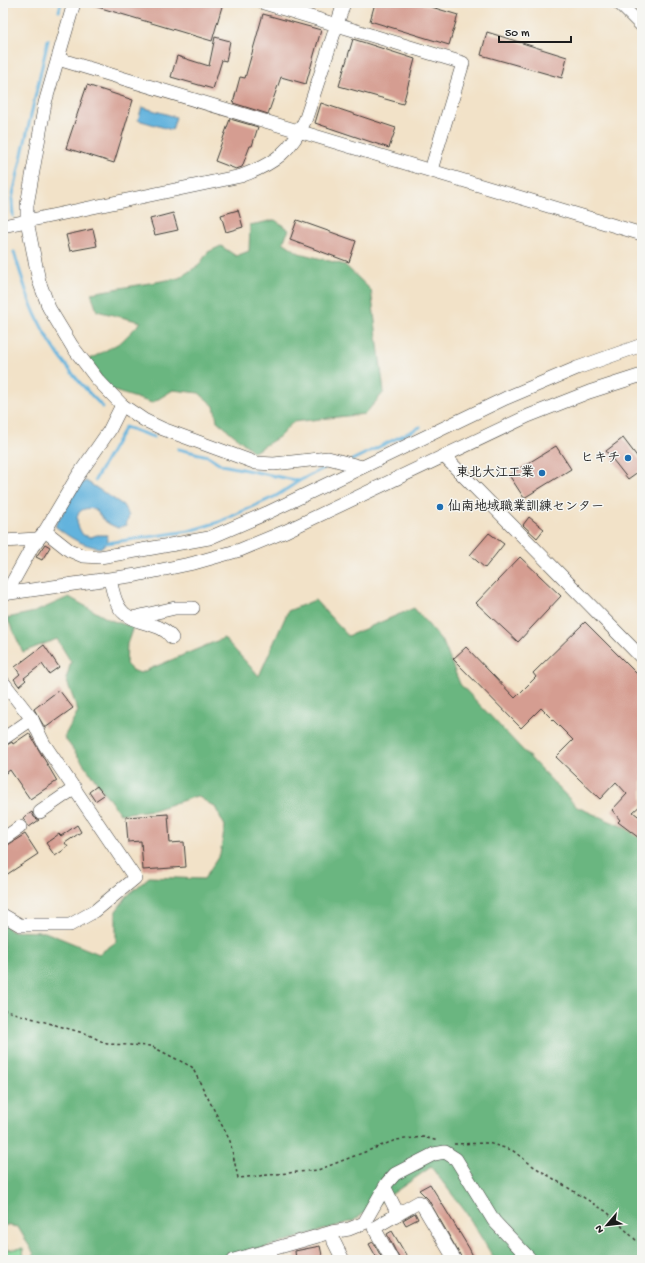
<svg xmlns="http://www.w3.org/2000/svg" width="645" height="1263" font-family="'Gochi Hand','Klee One',sans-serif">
<rect width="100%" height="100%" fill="#f6f6f2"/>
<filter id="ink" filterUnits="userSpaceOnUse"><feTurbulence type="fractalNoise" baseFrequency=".025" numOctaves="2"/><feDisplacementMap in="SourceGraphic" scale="8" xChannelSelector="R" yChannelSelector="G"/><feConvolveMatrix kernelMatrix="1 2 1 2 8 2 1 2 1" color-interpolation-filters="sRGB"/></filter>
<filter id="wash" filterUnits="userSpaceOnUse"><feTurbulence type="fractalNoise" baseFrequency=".012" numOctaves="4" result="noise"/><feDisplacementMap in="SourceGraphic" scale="16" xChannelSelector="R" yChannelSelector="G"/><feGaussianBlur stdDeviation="0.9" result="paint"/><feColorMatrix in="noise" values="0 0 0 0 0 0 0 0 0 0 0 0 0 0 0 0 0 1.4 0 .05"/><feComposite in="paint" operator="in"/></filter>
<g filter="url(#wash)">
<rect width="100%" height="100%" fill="#f2e2c8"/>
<polygon fill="#83d597" stroke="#50785a" points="3,1245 6,1245 8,1250 23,1248 24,1259 3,1260"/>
<g fill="#6ab680" stroke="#43694e">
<polygon points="275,220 289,230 283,242 299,253 345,265 371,290 384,392 365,414 293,422 279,437 254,452 217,421 214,406 199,393 173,390 152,403 108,389 90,359 121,342 141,322 97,311 91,293 179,278 199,265 208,252 221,246 236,256 249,251 250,225"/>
<polygon points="69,597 110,620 133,627 127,644 126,664 132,670 140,673 224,638 259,676 288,611 315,600 348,636 414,608 443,642 460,684 577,807 642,835 642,1260 495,1260 465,1211 431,1167 353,1221 224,1260 27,1260 34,1254 18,1227 3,1225 3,922 10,931 45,932 99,954 116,942 116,911 127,896 149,877 204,879 220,854 225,826 215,807 197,796 153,810 120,814 64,737 78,711 66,679 71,662 57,639 23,652 7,618 35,612"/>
</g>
<g fill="#63b3dd" stroke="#40687c">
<polygon points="142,107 176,117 172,130 138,120"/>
<path d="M86,481l37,24 6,11 -3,9 -8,3 -13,-6 -10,-13c-20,-4 -22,12 -12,26l8,2 6,-2h10l1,4 -1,4 -7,5c-19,-3 -30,-10 -45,-22l25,-42z"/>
</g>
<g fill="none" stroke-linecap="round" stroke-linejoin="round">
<g stroke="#63b3dd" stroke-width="3">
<polyline points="59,11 61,3"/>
<polyline points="13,216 12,199 48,40"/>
<path d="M14,252c5,16 10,33 16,50 16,40 42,75 73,105"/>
<polyline points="178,449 208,456 222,465 299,481"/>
<polyline points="352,460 420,427"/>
<polyline points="95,480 125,427 154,437"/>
<polyline points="107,543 189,531 219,522 276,496 299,481 328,466"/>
</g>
</g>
<g id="blocks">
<g fill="#d59d91">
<polygon points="91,3 223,3 212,41 91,5"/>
<polygon points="375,3 418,3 458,15 449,45 370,21"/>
<polygon points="263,14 321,30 306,84 281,77 268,114 233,103 240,77 245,78"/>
<polygon points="487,32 567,57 562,78 481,55"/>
<polygon points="215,37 230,41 226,61 222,60 213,89 171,77 177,56 209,66"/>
<polygon points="353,39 415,59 403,104 339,86"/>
<polygon points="87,85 133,100 114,163 66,148"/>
<polygon points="321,103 396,128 389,148 315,123"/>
<polygon points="230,119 258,127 252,146 250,146 242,167 236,169 215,161"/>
<polygon points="238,210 243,227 226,232 221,215"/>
<polygon points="173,213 178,230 155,235 150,219"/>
<polygon points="297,220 356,241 349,262 290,240"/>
<polygon points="93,229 97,246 70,251 66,235"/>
<polygon points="623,438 642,463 642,469 628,479 606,451"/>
<polygon points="556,446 571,469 524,498 509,475"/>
<polygon points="529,517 544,529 537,538 523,525"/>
<polygon points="489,533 504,544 485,568 470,555"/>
<polygon points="45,544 50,547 42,560 36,557"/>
<polygon points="520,557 561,596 518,642 476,603"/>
<polygon points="585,622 642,679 642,804 633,812 642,819 642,834 639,838 618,822 620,820 612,810 627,794 616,782 600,799 556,757 573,740 541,708 521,728 453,659 466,647 515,698 536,677 533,673"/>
<polygon points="44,645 59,667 49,674 42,664 24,678 26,680 19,686 14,679 20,674 15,667"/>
<polygon points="59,690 73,708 45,728 34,709"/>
<polygon points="29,733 57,781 30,799 10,770 3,775 3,747 12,742 13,744"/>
<polygon points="97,786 104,795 95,801 89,792"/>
<polygon points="32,812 34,817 39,820 29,827 23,818"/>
<polygon points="168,814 170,843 184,842 186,867 143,870 141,841 128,842 126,817"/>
<polygon points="77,825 81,832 65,843 68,847 55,856 46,843 59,834 61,836"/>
<polygon points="25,834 38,854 3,877 3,848"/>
<polygon points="430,1184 469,1248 475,1260 463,1260 428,1199 419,1190"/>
<polygon points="415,1213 418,1219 406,1225 403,1220"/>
<polygon points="392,1231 409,1260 400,1260 387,1234"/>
<polygon points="373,1242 383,1260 378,1260 369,1244"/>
<polygon points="320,1246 323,1260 296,1260 295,1251"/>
</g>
</g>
</g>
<g filter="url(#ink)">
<use href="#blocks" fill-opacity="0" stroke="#3c3a36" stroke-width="1"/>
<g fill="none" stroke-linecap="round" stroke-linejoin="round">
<g stroke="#3c3a36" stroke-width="14">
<g id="minor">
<polyline points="74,3 45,103 27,205 27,221 39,281 49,308 72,346 97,379 122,405 144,420 163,429 256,463 274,464 328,458 362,467"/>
<polyline points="264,3 463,63 431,170"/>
<polyline points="619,3 642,26"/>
<polyline points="58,59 642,234"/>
<path d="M3,226l238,-50c33,-12 51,-25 65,-58l38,-115"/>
<polyline points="445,457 642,658"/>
<polyline points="45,531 69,550 83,556 100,557 136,551 209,538 267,513 506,398 577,368 642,345"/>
<polyline points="3,541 37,539"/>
<path d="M110,580c3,11 5,26 15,34 14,12 37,8 47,24"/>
<polyline points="3,594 137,575 194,563 240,550 286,531 528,416 589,392 642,375"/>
<polyline points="6,594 32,547 45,531 77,477 109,431 122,405"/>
<polyline points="132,618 175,608 193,608"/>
<polyline points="3,682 32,719 44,744 135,878 95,911 70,925 20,925 3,915"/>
<polyline points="3,739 32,719"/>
<polyline points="40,812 75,788"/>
<polyline points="3,839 20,827"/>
<polyline points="385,1188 398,1214 419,1202 421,1203 455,1260"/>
<polyline points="332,1232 334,1242 343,1260"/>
<polyline points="234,1260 332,1232 349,1229 364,1223 387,1183 395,1174 434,1154 445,1152 456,1159 494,1221 531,1260"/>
<polyline points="392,1260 374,1228 398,1214"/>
</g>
</g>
<g stroke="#3c3a36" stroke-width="1.5" stroke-dasharray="3 3" stroke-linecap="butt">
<polyline points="3,1010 87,1034 107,1044 151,1046 192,1067 230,1141 238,1178 318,1170 396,1140 423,1137 438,1141"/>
<polyline points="454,1144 488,1143 512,1150 533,1166 607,1212 642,1246"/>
</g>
<use href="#minor" stroke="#fff" stroke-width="13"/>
</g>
</g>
<g fill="#1f6fb2" stroke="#f6f6f2" stroke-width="1.5">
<circle cx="628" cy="458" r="4"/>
<circle cx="542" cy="473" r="4"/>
<circle cx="440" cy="507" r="4"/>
</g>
<g text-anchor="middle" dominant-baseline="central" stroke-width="3" stroke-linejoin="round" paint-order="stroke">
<g font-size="13" font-weight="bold" fill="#1c1c1c" stroke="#f6f6f2" text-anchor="end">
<text x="620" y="458">ヒキチ</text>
<text x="534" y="473">東北大江工業</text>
<text x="448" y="507" text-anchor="start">仙南地域職業訓練センター</text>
</g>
</g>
<rect width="645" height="1263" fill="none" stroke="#f6f6f2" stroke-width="16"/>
<g transform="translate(607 1225) rotate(242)" stroke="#f6f6f2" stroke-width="3" paint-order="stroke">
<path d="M0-3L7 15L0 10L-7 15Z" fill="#1c1c1c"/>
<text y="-6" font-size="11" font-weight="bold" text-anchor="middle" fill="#1c1c1c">N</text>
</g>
<path d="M499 36v6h72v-6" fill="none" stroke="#1c1c1c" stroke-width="2"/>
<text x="505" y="36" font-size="12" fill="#1c1c1c" stroke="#f6f6f2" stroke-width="3" paint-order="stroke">50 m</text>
</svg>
